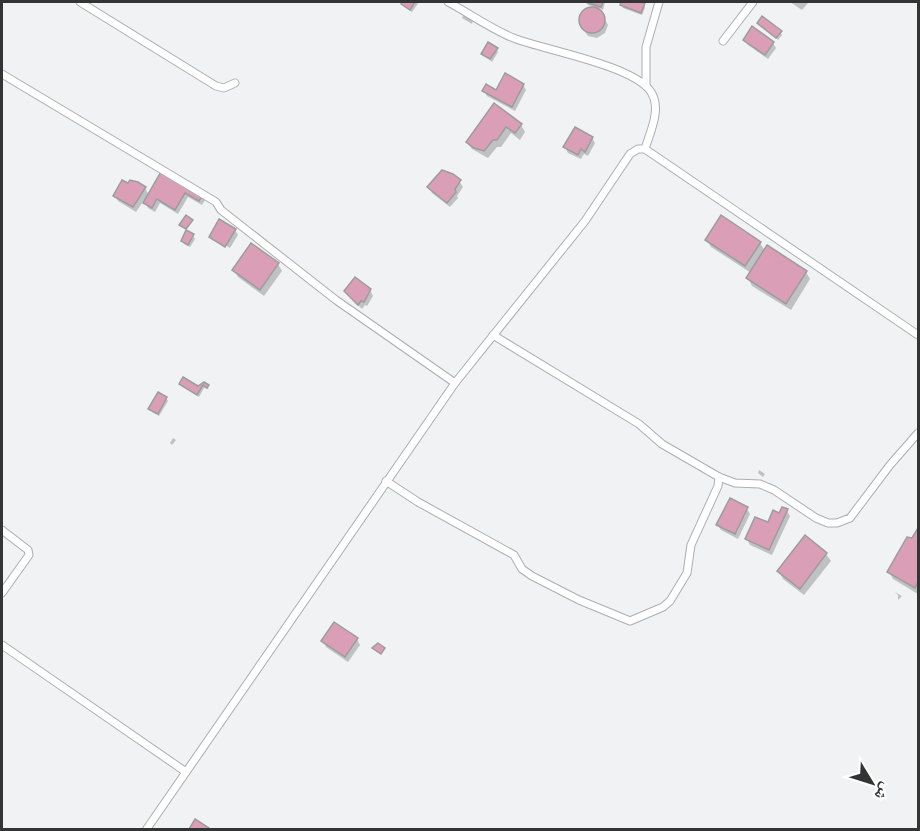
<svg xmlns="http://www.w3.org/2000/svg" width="920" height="831" font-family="Barlow,'Noto Naskh Arabic',sans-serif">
<rect width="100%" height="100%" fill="#f1f2f3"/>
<g fill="#0003">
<polygon points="405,2 419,2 412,12 405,7 403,4"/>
<polygon points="587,2 605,2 603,10 599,8 608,25 605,33 597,38 588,36 579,23 582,13 594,7 588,5"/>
<polygon points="623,2 636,2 644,4 645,8 642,15 623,8 622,5"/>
<polygon points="790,2 809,2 802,10"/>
<polygon points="464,14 473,20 472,24 462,18"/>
<polygon points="758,23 780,32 782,35 778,40"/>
<polygon points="744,40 773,43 776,48 768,59 748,45"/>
<polygon points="496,49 498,52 492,62 483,54"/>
<polygon points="523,85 526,90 515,111 487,96 484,91 497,92"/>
<polygon points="494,105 521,125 525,132 520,140 511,133 501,147 497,147 488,158 472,149 467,142"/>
<polygon points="592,138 595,143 588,156 584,154 581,159 568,153 565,147"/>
<polygon points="163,172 202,195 205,200 202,205 188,197 178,214 160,203 155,212 148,208 144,200 136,212 118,201 115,196 145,188 149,195"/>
<polygon points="459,181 463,187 457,196 458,198 450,207 432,193 429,187"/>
<polygon points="235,230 238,235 230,248 213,238 213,241 210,237"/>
<polygon points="193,235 195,239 190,247 184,244 182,241"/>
<polygon points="707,240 760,243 765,251 806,272 810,279 791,310 752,286 748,278 751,273 711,247"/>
<polygon points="278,264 282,271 264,296 238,277 234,270"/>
<polygon points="370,290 373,296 367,306 365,305 362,309 349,296"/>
<polygon points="181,384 198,388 204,384 209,389 204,388 199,397 183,387"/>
<polygon points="166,398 168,401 159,416 152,412 150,409"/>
<polygon points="173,438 176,440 172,445 170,443"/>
<polygon points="759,470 765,474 763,477 758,473"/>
<polygon points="730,500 747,509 750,514 738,539 721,530 718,525"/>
<polygon points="787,511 790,516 772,555 750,545 747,539"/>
<polygon points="918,531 918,594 893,579 889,572"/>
<polygon points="805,537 826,554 831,561 804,595 783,579 779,571"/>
<polygon points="895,592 902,596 898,600 898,595"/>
<polygon points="357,639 360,645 348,662 326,647 323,641"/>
</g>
<g fill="#da9fb7" stroke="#9d9c9c" stroke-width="1.5">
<polygon points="403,2 415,2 410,10 401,4"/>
<polygon points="585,2 603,2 601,7"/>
<polygon points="621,2 640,2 645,3 641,13 620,5"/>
<circle cx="592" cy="20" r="13"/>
<polygon points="762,16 782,31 776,38 757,23"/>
<polygon points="752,26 774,42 765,55 743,40"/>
<polygon points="488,42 498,48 490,59 481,54"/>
<polygon points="505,73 524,84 512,107 482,91 486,84 496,90"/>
<polygon points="494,103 522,124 515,133 506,127 497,140 493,140 484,151 474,148 466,142"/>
<polygon points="575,127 593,137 585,152 581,149 578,155 563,147"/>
<polygon points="162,170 203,194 199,201 185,193 175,210 157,199 152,208 143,203"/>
<polygon points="442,170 453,174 461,180 455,189 456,192 447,203 427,187"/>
<polygon points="122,180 128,183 130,180 138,182 146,187 133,207 113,196"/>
<polygon points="186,215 193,220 186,229 179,225"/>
<polygon points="721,215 761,242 745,266 705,240"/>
<polygon points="219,219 236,229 225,247 209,237"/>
<polygon points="186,230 194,234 188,245 181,241"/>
<polygon points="251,243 279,263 260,290 232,270"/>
<polygon points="767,245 807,271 786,304 746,278"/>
<polygon points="355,277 371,289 364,302 361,301 358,305 344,291"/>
<polygon points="183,377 198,386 204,382 209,385 207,388 203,385 197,395 179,384"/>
<polygon points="158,392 167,397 158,414 148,409"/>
<polygon points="730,498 748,507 735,534 716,525"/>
<polygon points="782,507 788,509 769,550 745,539 755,517 768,522 773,510 779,513"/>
<polygon points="918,528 918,582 915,588 887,572 907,537 912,538"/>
<polygon points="805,535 827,553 800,589 777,571"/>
<polygon points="334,622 358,638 345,657 321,641"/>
<polygon points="378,643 385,648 381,654 372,648"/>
<polygon points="195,819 209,828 208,830 189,829"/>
</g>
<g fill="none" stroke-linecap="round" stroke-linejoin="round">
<g stroke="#acaeaf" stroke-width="9">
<g id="street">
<polyline points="80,2 216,86 224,88 235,83"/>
<path d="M448,2c21,11 46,29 68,37 30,11 119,27 135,53 11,17 -1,40 -6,57"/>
<polyline points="723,41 753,2"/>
<polyline points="2,74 216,202 221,210 336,300 455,383"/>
<polyline points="646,86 646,47 659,2"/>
<polyline points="493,335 639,424 662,444 719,477 735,483 760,484 774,490 816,518 828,523 837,523 850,518 890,465 918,433"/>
<polyline points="386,481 418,502 514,555 522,569 532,576 579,600 630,621 663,607 670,601 687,573 691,545 718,486 719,477"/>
<polyline points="2,530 28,550 29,555 2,593"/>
<polyline points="2,645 186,772"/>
<polyline points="146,830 455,383 585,221 630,154 638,149 645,149 918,335"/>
</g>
</g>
<use href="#street" stroke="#fff" stroke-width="7"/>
</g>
<rect width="920" height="831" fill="none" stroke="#333434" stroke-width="6"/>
<g transform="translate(872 783) rotate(128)" stroke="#ffffff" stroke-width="4.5" paint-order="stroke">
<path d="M0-4.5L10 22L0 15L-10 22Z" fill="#333434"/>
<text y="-9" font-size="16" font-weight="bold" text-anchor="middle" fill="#333434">ش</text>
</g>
</svg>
